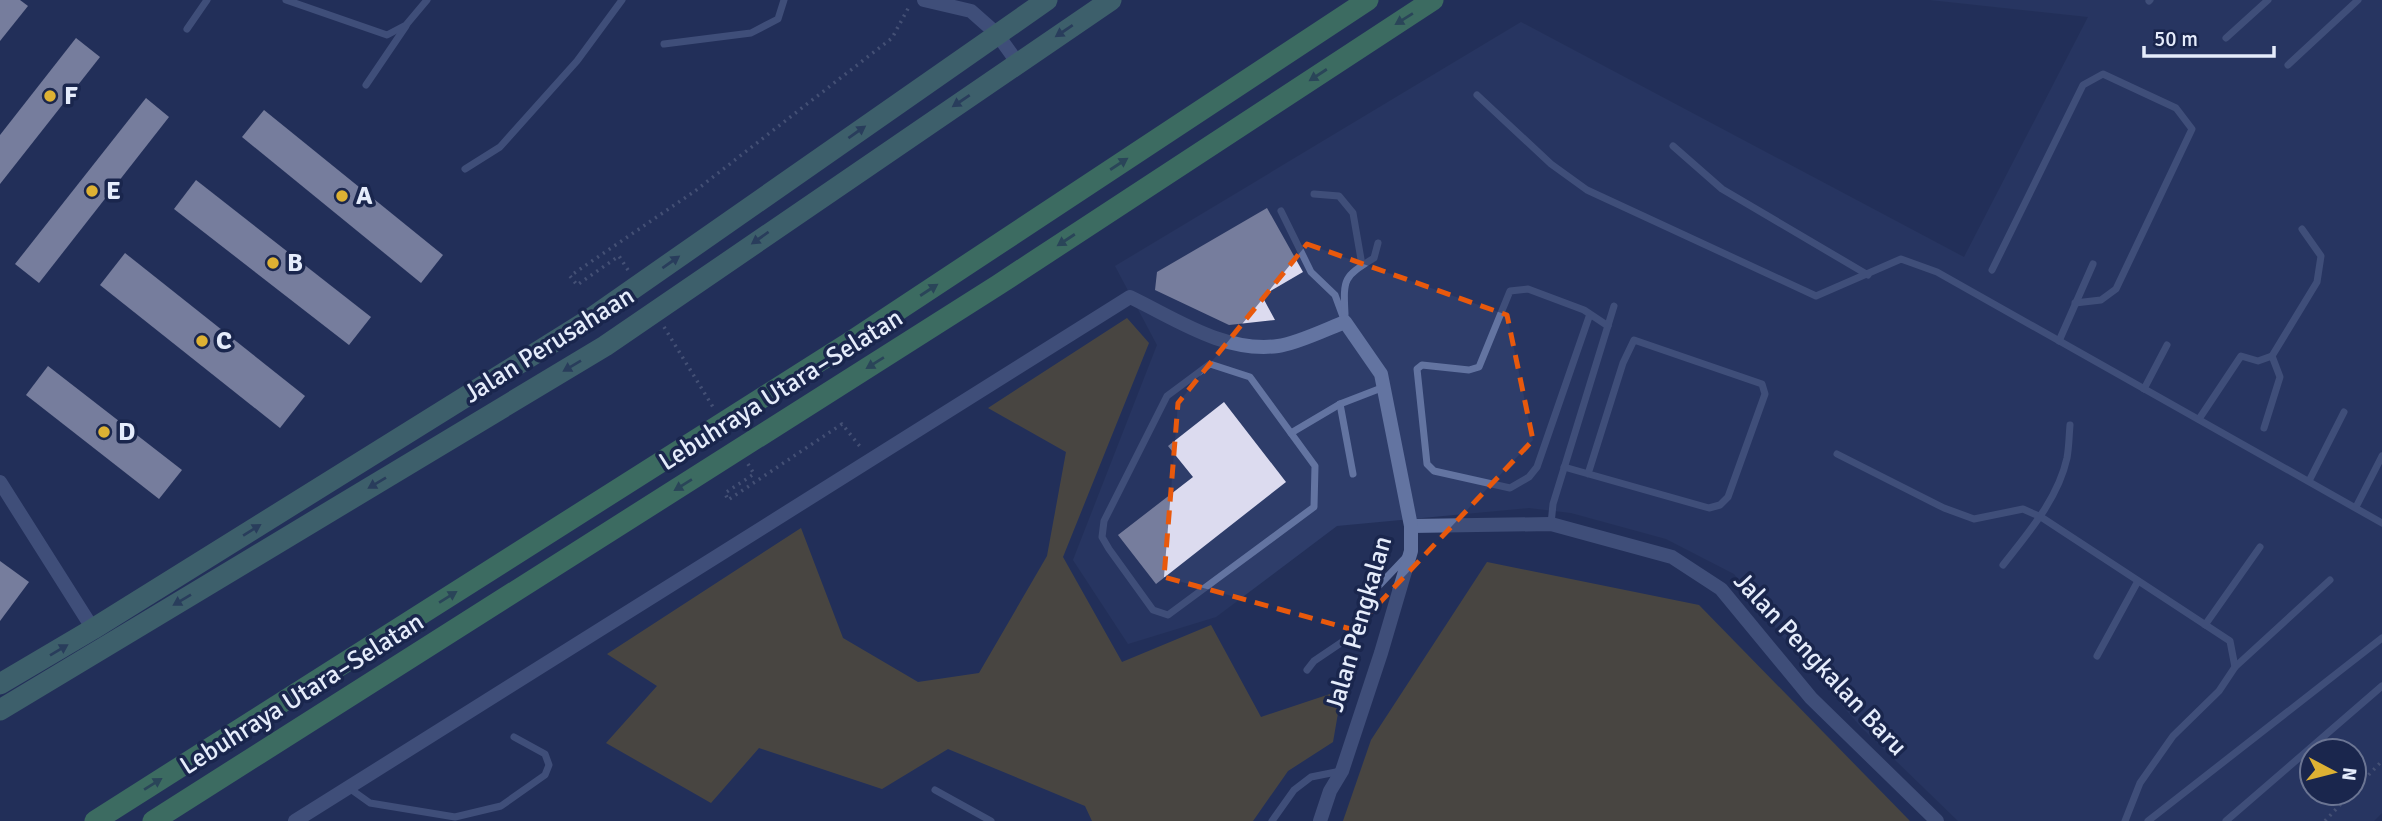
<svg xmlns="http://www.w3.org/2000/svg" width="2382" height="821" font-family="Signika,sans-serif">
<rect width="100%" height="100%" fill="#233059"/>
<path fill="#2e3d6a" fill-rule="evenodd" d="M1930,0h452v813l-8,8h-416l-97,-94 -80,-92 -47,-61 -68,-35 -95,-26 -42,-5 -192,18 -121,91 -88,27 -55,-84 84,-215 -42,-79 406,-244 443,235 124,-240zM2312,751h42v42h-42z"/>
<g fill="#776125">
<polygon points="1127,318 1149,343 1063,557 1122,662 1211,625 1261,717 1342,690 1333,742 1288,771 1253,821 1092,821 1085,806 948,749 882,789 759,748 711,803 606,743 657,686 607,654 801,528 843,638 918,682 979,673 1047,556 1066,452 988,408"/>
<polygon points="1487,562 1699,605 1910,821 1343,821 1371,740"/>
</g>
<g fill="#dcdbef">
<polygon points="0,0 20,0 28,6 0,41"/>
<polygon points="76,38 100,57 0,184 0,135"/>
<polygon points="146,98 169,117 39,283 15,264"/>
<polygon points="264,110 443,255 421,283 242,137"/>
<polygon points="196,180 371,317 349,345 174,209"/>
<polygon points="1267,208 1303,272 1262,296 1275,320 1229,325 1155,290 1157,272"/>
<polygon points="125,253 305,396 280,428 100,285"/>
<polygon points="48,366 182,470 159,499 26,395"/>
<polygon points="1224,402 1286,482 1156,584 1118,535 1193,477 1168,446"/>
<polygon points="0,561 29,582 0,621"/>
</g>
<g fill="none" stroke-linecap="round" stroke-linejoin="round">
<g stroke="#6e7998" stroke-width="3.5" stroke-dasharray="2 5" stroke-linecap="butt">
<polyline points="628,270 619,256 577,285 570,276 695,191 892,38 910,5"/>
<polyline points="664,327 713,407"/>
<polyline points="748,464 754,474 725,493 728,500 842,424 862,449"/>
<polyline points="2354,790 2382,761"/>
<polyline points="2325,821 2351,793"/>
</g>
<g stroke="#6374a1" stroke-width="7">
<polyline points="286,0 387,35 406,25 427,0"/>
<polyline points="2149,1 2150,0"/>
<polyline points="187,29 207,0"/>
<polyline points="2226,38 2268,0"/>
<polyline points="664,44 751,33 778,19 784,0"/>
<polyline points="2288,65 2358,0"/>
<polyline points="366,85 406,26"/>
<polyline points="1477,95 1551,164 1587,190 1816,296 1901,259 1937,272 2382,523"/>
<polyline points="1673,146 1722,189 1868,275"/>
<polyline points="465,169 500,147 577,61 622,0"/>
<polyline points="1314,194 1339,196 1353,213 1362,265"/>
<polyline points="1281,211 1311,272 1335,295 1345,322"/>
<polyline points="1992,270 2083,85 2103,74 2176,108 2192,129 2116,289 2101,300 2075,303"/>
<path d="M1345,314c-2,-37 -1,-37 29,-56l4,-15"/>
<polyline points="1590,314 1537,467 1529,477 1510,488 1434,471 1427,464 1417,369 1422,365 1469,370 1479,367 1510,291 1528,289 1584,310 1608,326"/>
<polyline points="2059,341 2093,264"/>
<polygon points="1210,364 1250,377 1315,466 1314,507 1168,615 1153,610 1109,549 1102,537 1104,521 1167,396"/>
<polyline points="2144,389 2167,345"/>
<polyline points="1340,404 1353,474"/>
<polyline points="2199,419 2241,356 2258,361 2272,356 2317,282 2321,256 2302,229"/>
<polyline points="2264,428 2280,377 2272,356"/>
<polyline points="1291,433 1340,404 1384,387"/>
<polyline points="1837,454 1944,508 1974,519 2023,509 2041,517 2230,641 2235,667 2219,691 2173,736 2140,783 2125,821"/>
<polyline points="1564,467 1709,508 1720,505 1728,497 1765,394 1762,384 1634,340 1623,363 1588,474"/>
<polyline points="2309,481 2344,412"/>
<polyline points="2356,507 2382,456"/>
<polyline points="1551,524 1553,504 1614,306"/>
<path d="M2003,565c25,-32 55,-66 64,-107 2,-11 2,-22 3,-33"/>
<polyline points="2205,625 2260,547"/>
<polyline points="2097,656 2138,581"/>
<polyline points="2235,667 2330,580"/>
<polyline points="1307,670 1314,661 1357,632 1370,595 1406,557"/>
<polyline points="349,788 370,803 455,817 501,806 545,775 549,765 545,754 514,737"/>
<polyline points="935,790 991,821"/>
<polyline points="1272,821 1294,790 1311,777 1341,771"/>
<polyline points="2148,821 2382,638"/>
<polyline points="2226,821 2382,686"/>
</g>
<g stroke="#6374a1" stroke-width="14">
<polyline points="924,0 971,11 997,34 1017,62"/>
<polyline points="0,482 93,629"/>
<polyline points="1411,526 1551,524 1672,557 1721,589 1811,698 1937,821"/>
<path d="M295,821l835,-524c46,22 94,56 148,49 18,-2 49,-17 67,-24l36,52 30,152v25l-30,102 -39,118 -12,20 -10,30"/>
</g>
<g stroke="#5e9a81" stroke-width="21">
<polyline points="0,684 93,629 587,321 1047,0"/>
<polyline points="0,710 605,346 1111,0"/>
</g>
<g stroke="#5bb46c" stroke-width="21">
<polyline points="95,821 850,342 1368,0"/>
<polyline points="153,821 998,285 1433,0"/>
</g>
</g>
<defs><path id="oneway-solid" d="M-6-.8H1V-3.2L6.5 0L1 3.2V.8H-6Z" transform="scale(1.75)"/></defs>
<g fill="#345f59">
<use href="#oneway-solid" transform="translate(1404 19) rotate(148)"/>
<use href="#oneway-solid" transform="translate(1318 75) rotate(147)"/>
<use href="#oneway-solid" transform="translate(1119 164) rotate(-33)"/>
<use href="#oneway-solid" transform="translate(1066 240) rotate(147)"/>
<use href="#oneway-solid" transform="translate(929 290) rotate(-33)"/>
<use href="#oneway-solid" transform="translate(875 363) rotate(148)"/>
<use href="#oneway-solid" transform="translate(683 485) rotate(148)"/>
<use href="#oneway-solid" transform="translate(448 597) rotate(-32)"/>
<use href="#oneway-solid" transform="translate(153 784) rotate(-32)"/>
</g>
<g fill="#324f5f">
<use href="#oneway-solid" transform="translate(1064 31) rotate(146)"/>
<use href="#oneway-solid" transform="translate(961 101) rotate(146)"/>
<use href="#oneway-solid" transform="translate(857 132) rotate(-35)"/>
<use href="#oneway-solid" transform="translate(760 238) rotate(145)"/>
<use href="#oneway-solid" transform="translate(671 262) rotate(-35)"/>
<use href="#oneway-solid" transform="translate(572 366) rotate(149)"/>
<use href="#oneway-solid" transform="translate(377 483) rotate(149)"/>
<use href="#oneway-solid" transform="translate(252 530) rotate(-32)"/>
<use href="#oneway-solid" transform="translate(182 600) rotate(149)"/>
<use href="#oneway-solid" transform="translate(59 650) rotate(-31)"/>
</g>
<path d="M0 0H2382V821H0ZM1307,244l200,71 26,125 -179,190 -190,-53 14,-174z" fill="#233059" fill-opacity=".55" fill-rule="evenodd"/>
<path fill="none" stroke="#e8590c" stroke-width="5" stroke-dasharray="14 9" stroke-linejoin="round" d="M1307,244l200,71 26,125 -179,190 -190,-53 14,-174z"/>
<g fill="#ddb133" stroke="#1a264d" stroke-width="2.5">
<circle cx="50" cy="96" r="7"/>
<circle cx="92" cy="191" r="7"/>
<circle cx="342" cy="196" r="7"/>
<circle cx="273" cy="263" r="7"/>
<circle cx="202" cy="341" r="7"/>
<circle cx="104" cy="432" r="7"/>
</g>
<g text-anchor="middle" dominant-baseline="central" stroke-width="7" stroke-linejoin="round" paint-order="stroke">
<g font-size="26" font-weight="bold" fill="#e5ecfb" stroke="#1a264d" text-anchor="start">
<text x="64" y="96">F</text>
<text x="106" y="191">E</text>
<text x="356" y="196">A</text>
<text x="287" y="263">B</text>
<text x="216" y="341">C</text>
<text x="118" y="432">D</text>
</g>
<g font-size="26" fill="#e5ecfb" stroke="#1a264d">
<text transform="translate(549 345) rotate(-32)">Jalan Perusahaan</text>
<text transform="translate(781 390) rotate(-32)">Lebuhraya Utara–Selatan</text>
<text transform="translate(1359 624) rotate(-74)">Jalan Pengkalan</text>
<text transform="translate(1820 664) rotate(47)">Jalan Pengkalan Baru</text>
<text transform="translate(302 694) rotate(-32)">Lebuhraya Utara–Selatan</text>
</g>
</g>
<g transform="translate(2333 772) rotate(97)"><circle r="33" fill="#1a264d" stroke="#6b7593" stroke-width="2"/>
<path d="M0-5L12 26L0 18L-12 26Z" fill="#ddb133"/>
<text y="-10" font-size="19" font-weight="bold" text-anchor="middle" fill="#e5ecfb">N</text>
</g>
<path d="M2144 46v10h130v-10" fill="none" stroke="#e5ecfb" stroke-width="3.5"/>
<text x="2154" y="46" font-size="21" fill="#e5ecfb" stroke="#1a264d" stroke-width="5" paint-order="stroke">50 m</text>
</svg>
